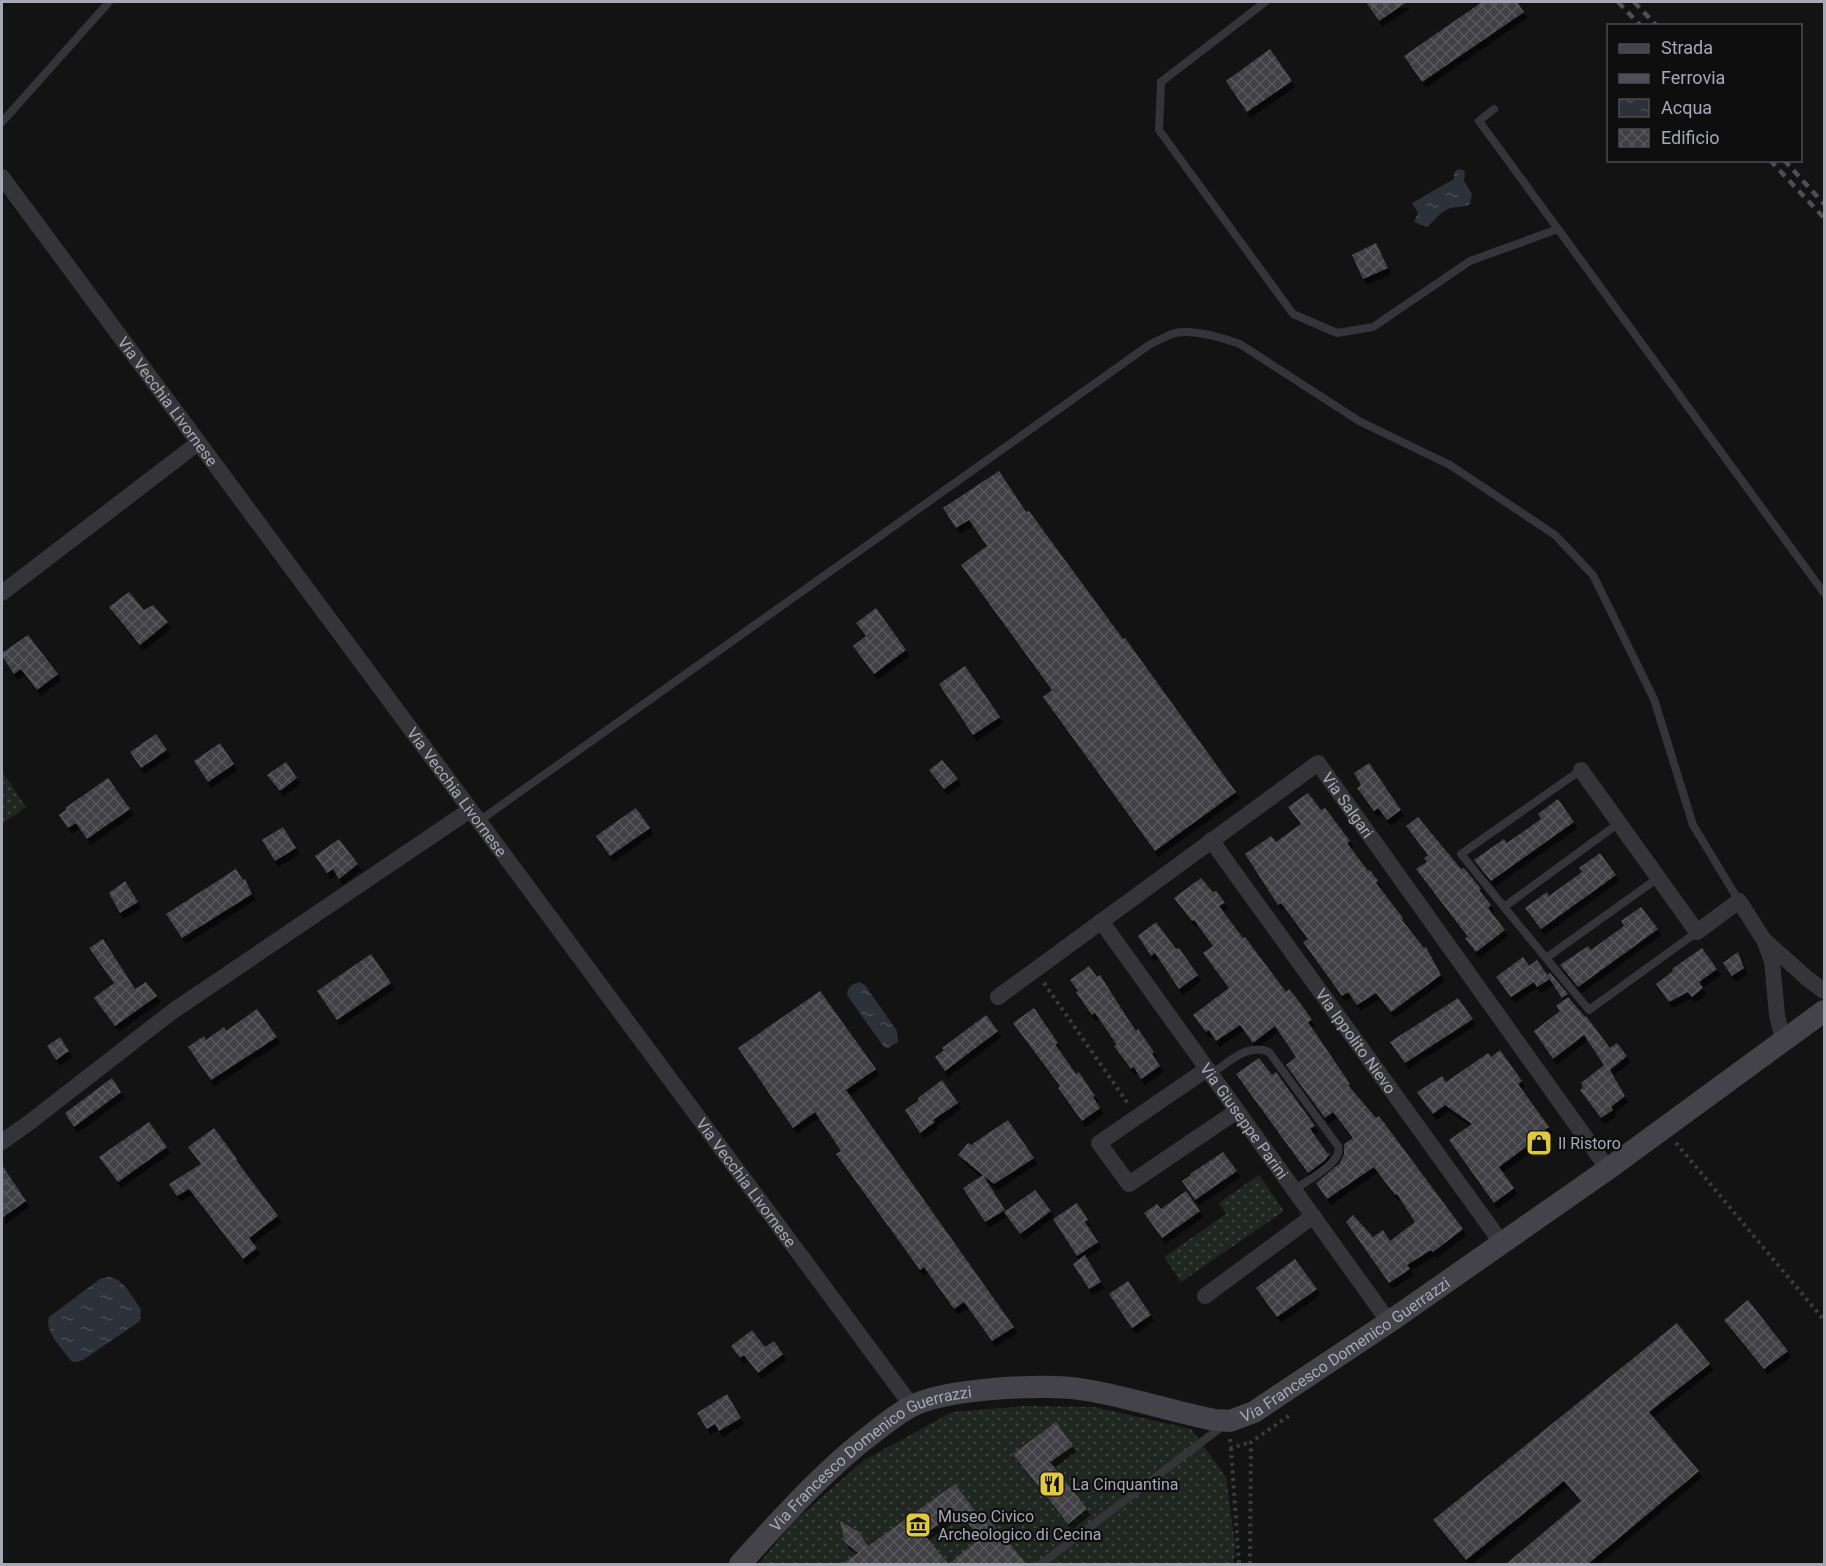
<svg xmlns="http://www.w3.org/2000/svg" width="1826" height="1566" font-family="Roboto,sans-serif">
<defs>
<pattern id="grass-dots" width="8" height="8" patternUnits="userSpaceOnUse" patternTransform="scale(1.5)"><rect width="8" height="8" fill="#202721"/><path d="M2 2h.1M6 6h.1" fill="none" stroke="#3d443f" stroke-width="1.8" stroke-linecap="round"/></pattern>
<pattern id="water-ripples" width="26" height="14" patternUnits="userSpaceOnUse" patternTransform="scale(1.5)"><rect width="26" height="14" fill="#2d3139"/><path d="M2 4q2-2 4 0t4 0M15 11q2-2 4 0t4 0" fill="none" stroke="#484c53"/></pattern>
<pattern id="building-cross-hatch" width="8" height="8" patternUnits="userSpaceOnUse" patternTransform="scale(1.5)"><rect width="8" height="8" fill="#404044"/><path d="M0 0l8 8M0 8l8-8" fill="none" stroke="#59595d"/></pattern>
<filter id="shadow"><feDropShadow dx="3.5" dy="6" stdDeviation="0" flood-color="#0009"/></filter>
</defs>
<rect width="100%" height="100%" fill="#131314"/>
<g fill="url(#grass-dots)">
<polygon points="2,771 26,807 2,824"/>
<polygon points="1259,1175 1284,1211 1181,1282 1164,1257 1226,1214 1219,1203"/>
<polygon points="1026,1406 1094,1407 1191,1429 1226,1477 1235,1545 1234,1564 759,1564 792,1523 863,1461 952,1412"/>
</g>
<g fill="url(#water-ripples)">
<path d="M1458,169l7,2 -1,10 8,13 -2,10c-8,5 -16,1 -24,6 -8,4 -12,12 -20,17l-12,-5 4,-9 -6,-10 42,-24v-6z"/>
<path d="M860,982l5,3 32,46 1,11 -10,6 -4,-1 -37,-52c1,-9 5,-11 13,-13z"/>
<path d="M107,1277c15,-1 25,20 34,32l-1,12 -57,39 -6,2 -6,-1c-8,-12 -27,-29 -22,-44l51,-38z"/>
</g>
<g fill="url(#building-cross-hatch)" fill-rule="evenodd" filter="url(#shadow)">
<polygon points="1366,2 1407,2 1379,21"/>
<polygon points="1482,2 1517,2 1524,12 1422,82 1404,56"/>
<polygon points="1270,49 1292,81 1247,112 1226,81"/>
<polygon points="1376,243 1388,268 1363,279 1352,255"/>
<polygon points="999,471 1026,512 1029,511 1123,639 1125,638 1236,792 1155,851 1043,697 1052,690 961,565 987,546 969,520 956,528 943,508"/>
<polygon points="129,592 144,610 153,605 168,622 140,645 109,607"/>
<polygon points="876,608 906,650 874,674 853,646 866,636 856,623"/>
<polygon points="28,635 58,674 37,690 21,669 14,674 2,656 2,653"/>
<polygon points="965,666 1000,717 973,735 939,684"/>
<polygon points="156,734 167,750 141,768 130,752"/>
<polygon points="220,743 234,764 208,782 194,761"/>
<polygon points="942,760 958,779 944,789 929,770"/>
<polygon points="286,762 297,778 280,791 267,775"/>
<polygon points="1369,763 1401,810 1387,820 1378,808 1374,811 1357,788 1361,785 1354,773"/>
<polygon points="108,778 130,809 87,839 76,823 68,828 59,815 67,809 65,808"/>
<polygon points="1308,793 1321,810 1325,808 1350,841 1347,843 1368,871 1370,870 1378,881 1376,883 1403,918 1402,920 1424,948 1426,947 1441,975 1391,1012 1376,993 1357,1005 1348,992 1342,996 1303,942 1308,939 1281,903 1278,905 1245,854 1271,836 1276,842 1301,824 1288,807"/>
<polygon points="1558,799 1574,822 1491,881 1474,860 1504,839 1507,843 1541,819 1538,814"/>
<polygon points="636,808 650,828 610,856 596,836"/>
<polygon points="1418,817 1461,869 1464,868 1481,889 1479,890 1491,905 1488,908 1505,930 1476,952 1465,938 1468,937 1416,869 1427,862 1424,858 1428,855 1406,826"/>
<polygon points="283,827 296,848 275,861 262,840"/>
<polygon points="339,839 358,864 339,879 333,869 327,873 315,856"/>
<polygon points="1600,853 1616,875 1541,929 1525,908 1547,892 1549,896 1582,872 1579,868"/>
<polygon points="236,869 243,880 245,879 252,894 182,938 166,914"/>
<polygon points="1201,878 1213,892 1216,891 1225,903 1219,906 1243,938 1245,937 1286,992 1289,989 1301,1004 1312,1020 1308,1022 1350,1084 1348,1085 1376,1118 1379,1116 1463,1229 1433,1252 1431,1250 1407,1265 1410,1269 1389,1283 1346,1222 1353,1215 1373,1237 1383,1230 1390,1241 1415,1222 1397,1194 1395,1195 1374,1167 1327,1199 1316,1183 1340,1163 1344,1154 1344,1144 1353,1138 1333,1112 1325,1118 1286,1065 1296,1057 1275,1026 1253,1043 1240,1025 1216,1041 1209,1030 1206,1032 1193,1015 1229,988 1203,953 1213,946 1194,920 1192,921 1174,898"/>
<polygon points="125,881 138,902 120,913 109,893"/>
<polygon points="1641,907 1658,929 1578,987 1560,965 1588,946 1591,950 1624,926 1621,921"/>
<polygon points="1156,922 1176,949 1179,948 1198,975 1179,989 1155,953 1151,956 1138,936"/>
<polygon points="103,939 135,989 146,982 157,996 115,1026 94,998 114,983 89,948"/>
<polygon points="1702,948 1717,969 1699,982 1703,988 1692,997 1688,992 1669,1002 1656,984 1673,971 1672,969"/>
<polygon points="1738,952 1744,968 1732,976 1723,963"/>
<polygon points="371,954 391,983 337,1020 317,991"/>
<polygon points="1523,957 1529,966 1537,960 1550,979 1537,987 1534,982 1511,997 1496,977"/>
<polygon points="1089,966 1097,977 1100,975 1128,1019 1136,1031 1138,1029 1154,1052 1152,1054 1160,1066 1141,1079 1134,1067 1131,1069 1114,1046 1117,1045 1095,1013 1092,1015 1076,992 1078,991 1070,980"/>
<polygon points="1550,973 1568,994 1562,998 1547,975"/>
<polygon points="820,991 876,1069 846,1090 1014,1327 992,1341 964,1302 954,1309 924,1267 920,1270 836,1154 841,1151 815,1112 793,1128 738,1048"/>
<polygon points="1568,997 1585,1017 1586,1016 1610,1048 1617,1043 1627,1056 1610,1070 1625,1096 1611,1107 1613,1110 1601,1118 1580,1090 1583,1088 1581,1083 1604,1065 1584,1035 1553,1059 1534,1031 1560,1011 1556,1006"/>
<polygon points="1458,998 1473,1019 1405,1063 1390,1042"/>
<polygon points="1034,1008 1058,1043 1055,1044 1076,1074 1079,1072 1090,1089 1095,1096 1093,1097 1100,1108 1082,1121 1058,1088 1060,1086 1013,1023"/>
<polygon points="257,1009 277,1037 211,1080 188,1047 204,1036 206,1040 224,1027 226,1031"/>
<polygon points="986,1015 998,1031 945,1071 935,1057 944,1050 942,1048"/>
<polygon points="60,1037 69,1051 56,1060 47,1046"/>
<polygon points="1500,1050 1522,1081 1518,1084 1549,1127 1532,1139 1534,1141 1499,1167 1514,1188 1494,1203 1449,1140 1472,1124 1445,1105 1433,1114 1417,1092 1442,1076 1446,1082 1488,1053 1491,1057"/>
<polygon points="1259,1058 1272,1075 1276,1072 1315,1126 1310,1129 1328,1154 1331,1152 1325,1160 1308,1173 1236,1074"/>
<polygon points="112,1078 121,1092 74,1127 65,1113"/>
<polygon points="942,1080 958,1103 933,1120 935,1122 920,1133 905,1110 919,1100 918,1098"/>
<polygon points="1008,1120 1034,1158 994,1184 958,1155 968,1143 971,1145"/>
<polygon points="149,1122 167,1147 118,1182 99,1157"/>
<polygon points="214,1128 237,1159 236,1160 278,1216 249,1238 257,1248 243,1259 189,1189 177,1196 169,1184 201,1164 188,1147"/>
<polygon points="1223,1152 1237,1171 1195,1200 1182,1181 1191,1175 1190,1174"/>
<polygon points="2,1165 26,1201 2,1218"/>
<polygon points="983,1175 1005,1210 985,1222 963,1188"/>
<polygon points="1035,1190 1051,1211 1020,1234 1004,1212"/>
<polygon points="1186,1191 1200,1211 1162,1238 1144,1213 1157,1204 1161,1209"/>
<polygon points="1077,1203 1088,1220 1085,1222 1098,1242 1077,1256 1053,1219"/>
<polygon points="1085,1255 1101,1282 1089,1289 1073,1264"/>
<polygon points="1295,1259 1317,1289 1277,1317 1256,1288"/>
<polygon points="1128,1281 1151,1315 1132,1328 1109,1294"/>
<polygon points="1748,1300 1788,1351 1764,1369 1724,1320"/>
<polygon points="1677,1323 1710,1364 1649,1412 1699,1471 1588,1564 1506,1564 1581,1501 1564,1481 1466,1560 1433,1520"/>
<polygon points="752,1330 765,1347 774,1341 783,1354 758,1373 744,1355 740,1358 731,1346"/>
<polygon points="727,1394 741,1418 719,1431 715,1424 707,1429 697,1413"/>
<polygon points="1056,1422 1073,1446 1050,1462 1087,1509 1068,1524 1013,1454"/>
<path d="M955,1484l23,31 4,-3 45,52h-185l16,-11 -13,-11 -5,-21 19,11 9,14zM957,1511l23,27 -31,26 -25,-29z"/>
</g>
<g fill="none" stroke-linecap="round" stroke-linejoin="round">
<g stroke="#3b3b40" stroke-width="4" stroke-dasharray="3 4.5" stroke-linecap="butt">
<polyline points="1044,983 1129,1105"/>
<polyline points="1676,1143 1824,1320"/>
<polyline points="1230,1439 1231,1448 1251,1442"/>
<polyline points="1231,1448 1239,1564"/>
<polyline points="1250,1564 1251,1442 1290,1415"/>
</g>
<g stroke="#353439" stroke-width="8">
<polyline points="1265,2 1161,82 1159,130 1293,314 1337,333 1373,327 1470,261 1558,229"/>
<polyline points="1494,109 1479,121 1824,593"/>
<polyline points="2,122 109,2"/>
<polyline points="1581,770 1461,854 1504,907 1619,823"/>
<path d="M479,821l670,-476c8,-4 17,-9 26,-12 18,-4 48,5 65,11l119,77 91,44 105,70 38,40 61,124 39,126 46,76"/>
<polyline points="1504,907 1546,958 1658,878"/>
<polyline points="1546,958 1589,1010 1697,932"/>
<path d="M1211,1074c17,-11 37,-32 58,-22l69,94c6,16 -32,35 -44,44"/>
<polyline points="1041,1564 1224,1425"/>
</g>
<g stroke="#353439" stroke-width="16">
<path id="s1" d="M2,177l910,1229"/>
<polyline points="2,593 198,443"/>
<polyline points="1581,770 1697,932 1739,901 1764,940 1772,961 1777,1015 1783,1040"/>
<path id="s2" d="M1211,840l290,402"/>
<path id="s3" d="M1101,921l288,401"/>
<polyline points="1764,940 1808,979 1824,991"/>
<path id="s4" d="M998,997l320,-234 290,406"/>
<polyline points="1207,1069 1099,1143 1129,1184 1237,1111"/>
<polyline points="2,1142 30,1122 173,1011 470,810"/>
<polyline points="1205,1296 1313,1216"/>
</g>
<path stroke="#434349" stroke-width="22" id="s5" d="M740,1564c42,-46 83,-93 133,-131 12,-9 24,-19 37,-26 35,-19 137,-24 176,-17 44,7 86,22 129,30l15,1 24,-9 135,-90 219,-153 216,-158"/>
<g stroke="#4e4e54" stroke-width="4.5" stroke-dasharray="8 6" stroke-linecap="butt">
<polyline points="1618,2 1641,26"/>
<polyline points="1634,2 1657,26"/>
<polyline points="1770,160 1824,218"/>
<polyline points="1784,160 1824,204"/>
</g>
</g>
<defs>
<g id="shop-square" transform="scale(1.35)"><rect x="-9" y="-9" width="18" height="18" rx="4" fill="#e0c83f" stroke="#0e0e0f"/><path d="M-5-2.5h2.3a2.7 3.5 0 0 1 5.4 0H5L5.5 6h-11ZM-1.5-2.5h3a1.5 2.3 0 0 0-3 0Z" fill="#111"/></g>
<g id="restaurant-square" transform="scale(1.35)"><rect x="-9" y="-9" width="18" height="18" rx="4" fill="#e0c83f" stroke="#0e0e0f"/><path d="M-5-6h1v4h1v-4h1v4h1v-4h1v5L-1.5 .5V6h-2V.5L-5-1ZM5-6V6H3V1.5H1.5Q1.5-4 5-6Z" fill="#111"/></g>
<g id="museum-square" transform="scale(1.35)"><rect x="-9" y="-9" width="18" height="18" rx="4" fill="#e0c83f" stroke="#0e0e0f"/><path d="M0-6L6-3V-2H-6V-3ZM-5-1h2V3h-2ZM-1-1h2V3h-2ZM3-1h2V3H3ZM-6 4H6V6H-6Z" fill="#111"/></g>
</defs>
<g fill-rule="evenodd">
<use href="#shop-square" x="1539" y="1143"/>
<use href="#restaurant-square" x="1052" y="1484"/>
<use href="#museum-square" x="918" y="1525"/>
</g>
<g text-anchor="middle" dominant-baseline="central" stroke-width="4.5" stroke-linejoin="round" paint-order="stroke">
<g font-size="16" fill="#a6a8b4" stroke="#0e0e0f">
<text stroke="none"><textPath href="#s1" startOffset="279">Via Vecchia Livornese</textPath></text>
<text stroke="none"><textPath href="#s1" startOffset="765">Via Vecchia Livornese</textPath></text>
<text stroke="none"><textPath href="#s4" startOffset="448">Via Salgari</textPath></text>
<text stroke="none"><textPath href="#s2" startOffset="248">Via Ippolito Nievo</textPath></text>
<text stroke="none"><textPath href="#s3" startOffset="246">Via Giuseppe Parini</textPath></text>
<text stroke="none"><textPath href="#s1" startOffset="1251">Via Vecchia Livornese</textPath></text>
<text stroke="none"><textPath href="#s5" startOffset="694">Via Francesco Domenico Guerrazzi</textPath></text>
<text stroke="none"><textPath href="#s5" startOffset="172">Via Francesco Domenico Guerrazzi</textPath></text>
</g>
<g font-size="16" fill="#a6a8b4" stroke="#0e0e0f" text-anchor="start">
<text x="1558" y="1143">Il Ristoro</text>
<text x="1072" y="1484">La Cinquantina</text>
<text x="938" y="1516">Museo Civico<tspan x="938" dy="18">Archeologico di Cecina</tspan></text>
</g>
</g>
<rect width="1826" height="1566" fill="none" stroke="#a6a8b4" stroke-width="6"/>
<rect x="1607" y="24" width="195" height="138" fill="#0e0e0f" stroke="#4b4c51" stroke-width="1.5"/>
<rect x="1619" y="44" width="30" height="9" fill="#434349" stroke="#4b4c51" stroke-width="1.5"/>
<text x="1661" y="54" font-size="18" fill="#a6a8b4">Strada</text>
<rect x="1619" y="74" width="30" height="9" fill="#4e4e54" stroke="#4b4c51" stroke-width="1.5"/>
<text x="1661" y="84" font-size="18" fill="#a6a8b4">Ferrovia</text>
<rect x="1619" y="99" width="30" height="18" fill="url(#water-ripples)" stroke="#4b4c51" stroke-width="1.5"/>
<text x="1661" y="114" font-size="18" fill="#a6a8b4">Acqua</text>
<rect x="1619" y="129" width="30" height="18" fill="url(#building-cross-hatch)" stroke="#4b4c51" stroke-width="1.5"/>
<text x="1661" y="144" font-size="18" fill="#a6a8b4">Edificio</text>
</svg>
